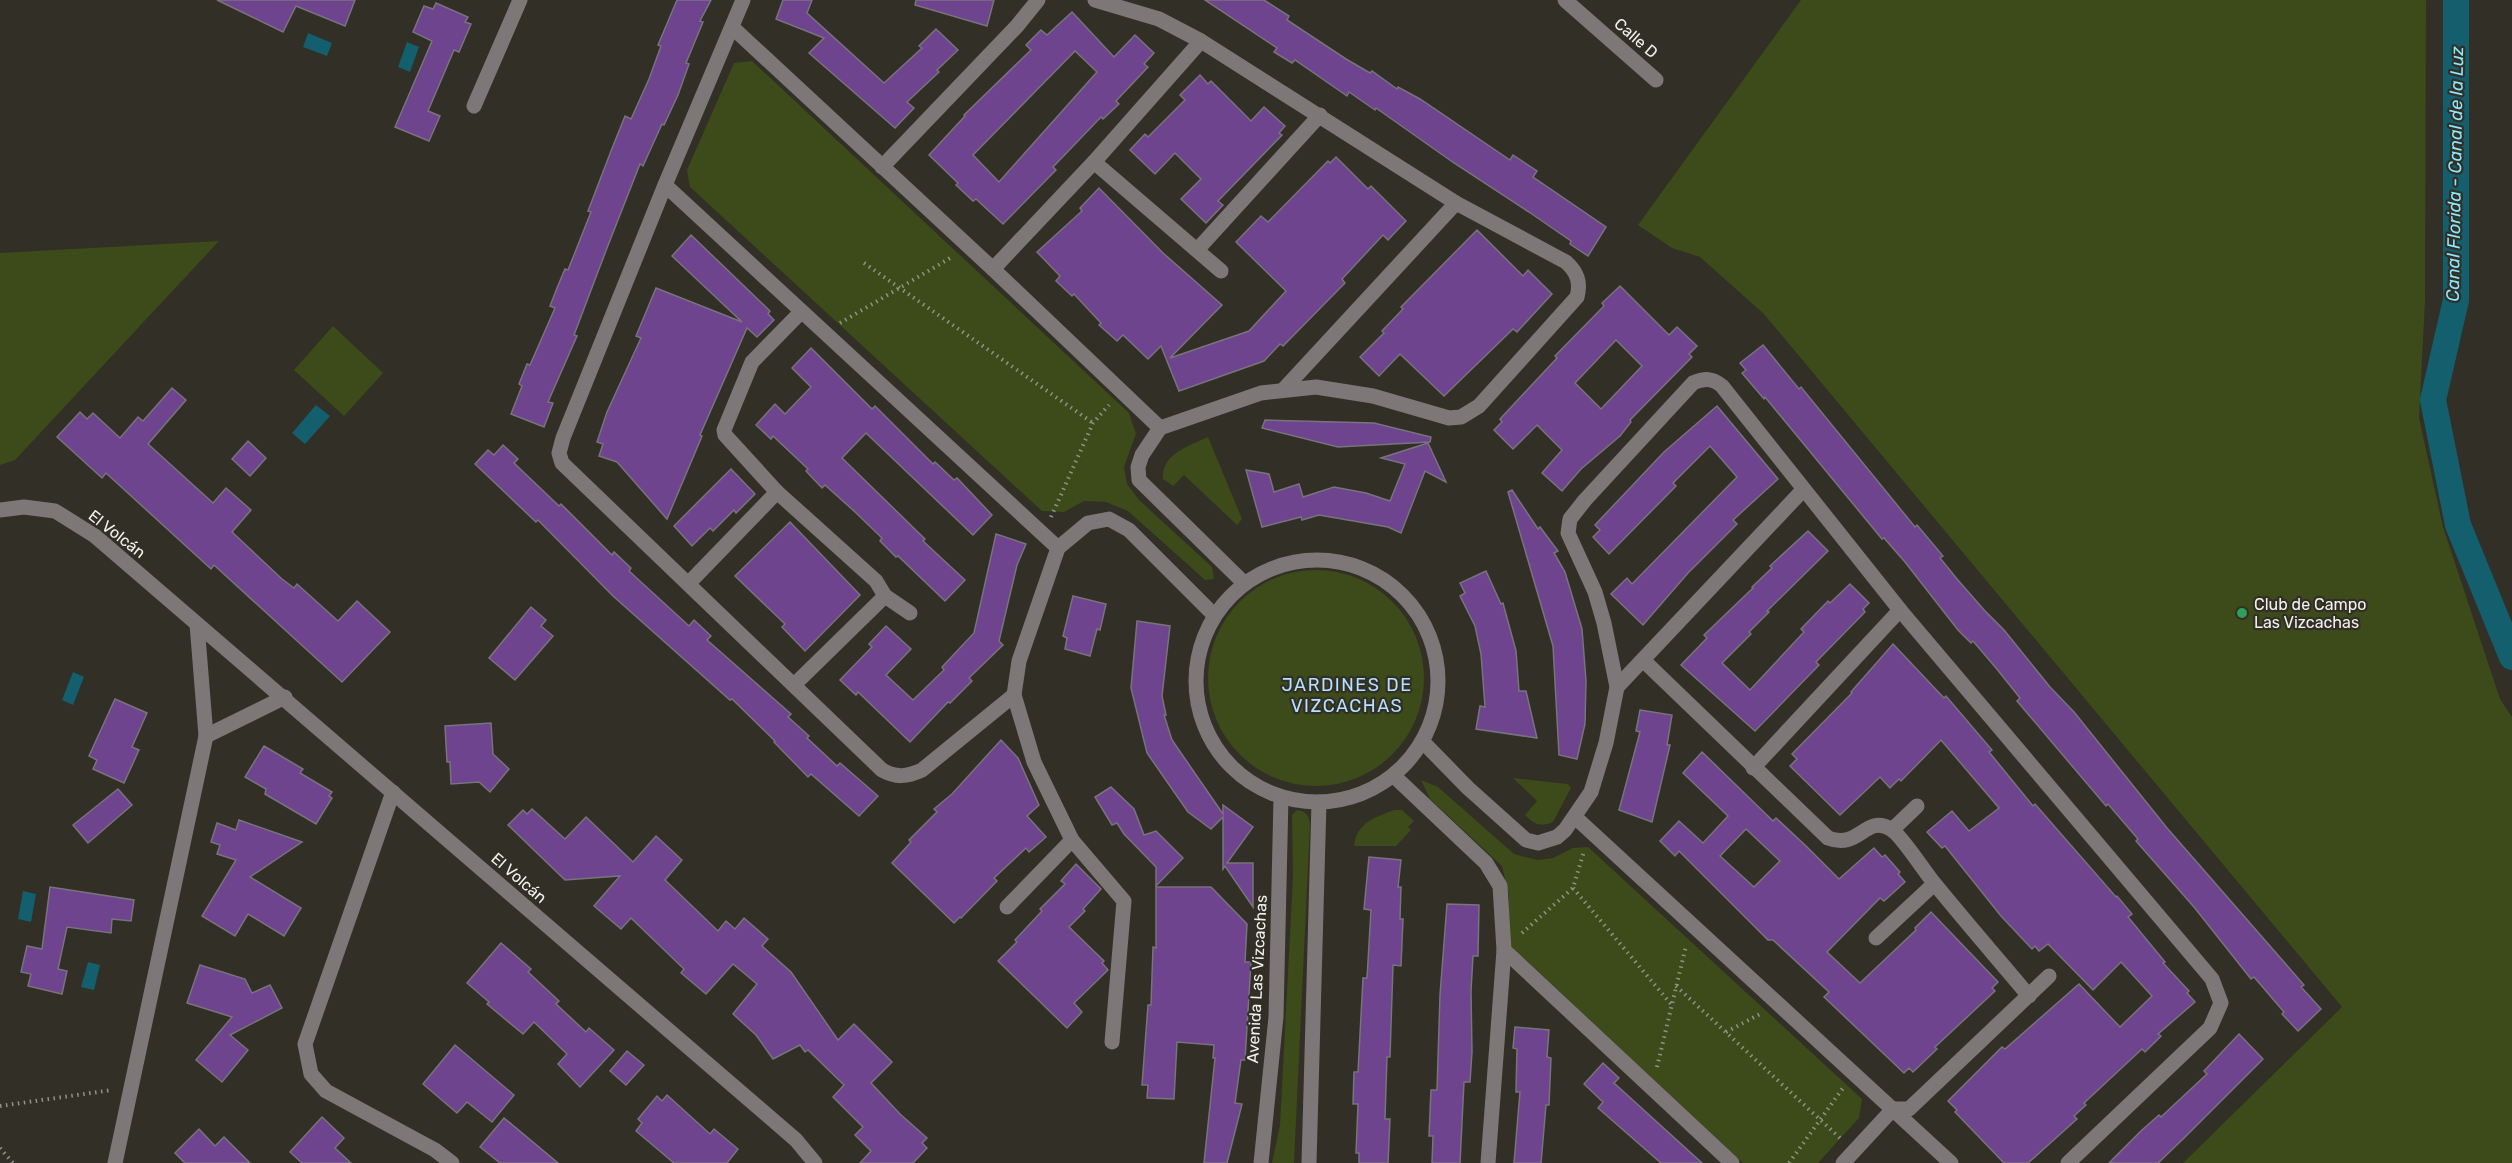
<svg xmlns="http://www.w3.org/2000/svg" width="2512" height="1163" font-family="Rubik,sans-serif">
<rect width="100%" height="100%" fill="#312f26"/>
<g fill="#3c4b19">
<polygon points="1801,0 2426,0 2425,301 2419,418 2443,527 2500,699 2512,717 2512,1163 2183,1163 2342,1007 1764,314 1700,257 1672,248 1638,225"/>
<polygon points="752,61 1129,413 1136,434 1124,467 1127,484 1139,500 1212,567 1214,579 1205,580 1128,511 1106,502 1084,501 1064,512 1042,511 690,187 687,170 734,63"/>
<polygon points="219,241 15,460 0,465 0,253"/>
<polygon points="333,326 383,373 344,416 294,370"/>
<path d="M1208,437l34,82 -5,6 -53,-50 -11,11 -10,-7c-2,-25 26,-33 45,-42z"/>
<circle cx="1316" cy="678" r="108"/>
<path d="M1513,778l55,6 3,4 -18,34c-13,5 -18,3 -28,-7l12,-14z"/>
<polygon points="1421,780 1438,787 1514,854 1537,860 1553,858 1573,848 1588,847 1862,1099 1859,1118 1818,1163 1743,1163 1511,946 1508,919 1509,896 1502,866 1430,799"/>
<path d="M1297,810c9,1 12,6 13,14l-16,339h-22l8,-38 13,-248 -1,-62z"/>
<path d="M1394,810h8l12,11 -6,6 3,3 -15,16h-42c3,-24 20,-28 40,-36z"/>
</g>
<g fill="#135f6e">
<polygon points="308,33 332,43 327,56 303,47"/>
<polygon points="407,42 419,47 410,72 398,67"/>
<polygon points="316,405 330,416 305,444 292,433"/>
<polygon points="73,672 84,677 73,705 62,700"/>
<polygon points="23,891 36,894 31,922 18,919"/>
<polygon points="88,962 100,965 94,990 81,987"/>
</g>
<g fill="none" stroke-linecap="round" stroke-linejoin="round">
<polyline stroke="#135f6e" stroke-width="26" points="2456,0 2456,300 2433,400 2458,525 2512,657"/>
</g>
<g fill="#6d448d" stroke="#78737d" stroke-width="1.5" fill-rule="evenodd">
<polygon points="217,0 355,0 345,26 296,6 283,32"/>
<polygon points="677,0 711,0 700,21 703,22 686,63 689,64 678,95 664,125 662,124 643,166 640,164 607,248 574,335 577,336 548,402 553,403 544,427 511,414 522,386 519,384 527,364 530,365 555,308 550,306 557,288 565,269 568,270 591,212 588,211 611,151 625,116 631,119 649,79 661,46 658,45"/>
<polygon points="783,0 812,0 807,13 884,83 922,48 919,46 936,29 958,50 937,70 939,72 907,102 914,108 895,128 809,53 824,38 776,19"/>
<polygon points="916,0 994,0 987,26 915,5"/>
<polygon points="1205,0 1264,0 1289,16 1287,20 1346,59 1370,73 1372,71 1397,89 1398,87 1420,99 1510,160 1513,155 1537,171 1533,177 1606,227 1588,256 1570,244 1571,241 1529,212 1454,163 1376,108 1375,110 1349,92 1347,96 1295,60 1292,63 1274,52 1277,48"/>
<polygon points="436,3 468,17 465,22 471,24 459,52 454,50 428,111 440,116 429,141 395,127 432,41 413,32 424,6 433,9"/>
<path d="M1072,12l42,45 21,-22 19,18 -10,11 4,3 -32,34 3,3 -16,15 -2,-2 -48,50 3,3 -53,54 -27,-25 -3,2 -17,-16 2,-2 -29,-28 36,-39 -1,-1 67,-65 -5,-5 15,-15 6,5zM1075,51l22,21 -98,110 -26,-27z"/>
<polygon points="1200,75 1208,84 1211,81 1251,121 1264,107 1285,126 1279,133 1282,135 1218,201 1223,205 1206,223 1181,199 1201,179 1175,153 1155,174 1130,150 1145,134 1148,137 1185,100 1180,95"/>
<polygon points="1336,157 1368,189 1371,186 1406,221 1388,240 1383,235 1342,279 1345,283 1283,346 1280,344 1264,361 1179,391 1161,346 1148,359 1123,335 1117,341 1099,325 1101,323 1074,294 1072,296 1056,281 1060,276 1037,252 1082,211 1080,208 1099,188 1163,253 1222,305 1170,358 1249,331 1286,291 1236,242 1261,216 1268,222 1328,161 1330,163"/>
<polygon points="1477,230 1523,276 1528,270 1552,294 1517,332 1513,329 1444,396 1400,354 1379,376 1360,357 1384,333 1382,331 1403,309 1401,307"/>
<polygon points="691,235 770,311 768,314 774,320 757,337 747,328 700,435 702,436 667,519 617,462 599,456 603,444 597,442 607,412 641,338 636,336 656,288 742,322 672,256"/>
<path d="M1620,286l49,49 8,-8 20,19 -8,8 3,3 -62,63 1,2 -11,14 -39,33 -19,22 -20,-18 20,-23 -25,-25 -24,24 -19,-19 8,-8 -2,-3 57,-61 -2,-2 49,-50 -2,-3zM1616,340l26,26 -41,43 -26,-26z"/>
<polygon points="1763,345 1799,389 1801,387 1915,527 1917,525 1943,556 1940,558 1957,579 1985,611 2004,630 2050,687 2074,712 2167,828 2304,985 2301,987 2321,1009 2298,1031 2282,1014 2284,1012 2254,977 2251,979 2194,907 2136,841 2138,839 2108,804 2106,806 2017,701 2020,698 1996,668 1973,641 1971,643 1958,630 1905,562 1884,538 1882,539 1765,397 1764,399 1742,373 1746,370 1740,363"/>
<polygon points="811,348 872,409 875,406 933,464 935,462 954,480 957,478 992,515 973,535 866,433 842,458 925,539 923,541 965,580 945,601 898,556 896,557 880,541 882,538 854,511 825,485 822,488 806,471 808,469 773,436 771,439 756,425 775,404 785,414 811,387 792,368"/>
<polygon points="172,388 186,400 148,444 213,503 226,488 251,510 232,532 282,579 294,588 297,584 338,621 357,601 390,632 342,682 214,565 211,569 106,473 102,478 57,437 80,412 87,419 93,413 120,438 138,417 143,421"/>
<polygon points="1717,406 1778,479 1733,520 1737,524 1688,573 1643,625 1611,594 1627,578 1632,584 1737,477 1710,446 1673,483 1676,486 1609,554 1593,537 1600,530 1595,525 1664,452"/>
<polygon points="1265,420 1374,423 1431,437 1430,442 1338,447 1262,428"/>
<polygon points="248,441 266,458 250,476 232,459"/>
<polygon points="1428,443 1446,482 1425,471 1401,533 1388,527 1319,515 1302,520 1301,517 1262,527 1246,470 1269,474 1274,492 1299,484 1303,497 1334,487 1366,493 1390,501 1405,464 1381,458"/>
<polygon points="503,445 518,459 514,463 559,506 561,504 612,555 614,552 631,568 629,571 689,626 694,620 711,636 707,640 791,714 788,717 809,736 807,738 837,766 840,763 878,796 859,816 811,774 808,777 774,742 775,741 732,699 730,700 613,596 538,520 536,522 475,464 488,450 494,455"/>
<polygon points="731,469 755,494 736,513 734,510 713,531 710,528 692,546 674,526"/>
<polygon points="1512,490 1538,529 1540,527 1558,551 1554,553 1565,572 1582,629 1586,681 1585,724 1577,759 1559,755 1553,646 1508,492"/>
<polygon points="790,522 860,595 805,651 782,627 785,624 735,576"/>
<polygon points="1808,531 1828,551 1767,611 1769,612 1749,632 1751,634 1722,663 1750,690 1804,632 1801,629 1828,601 1830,603 1850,584 1869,603 1863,609 1865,612 1816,662 1819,665 1755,731 1681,665 1707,638 1704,635 1753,588 1752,587 1772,568 1770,566"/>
<polygon points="996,534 1026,544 1017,565 999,641 1003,645 969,678 972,681 950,703 948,702 910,742 858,692 856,695 840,680 872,647 869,644 886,626 911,649 886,675 913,700 944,670 942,667 974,633"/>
<polygon points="1486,571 1501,604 1503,603 1516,651 1519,691 1526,691 1537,738 1476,729 1480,706 1485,707 1481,654 1475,626 1460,596 1465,593 1460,583"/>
<polygon points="1073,596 1106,604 1100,630 1097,629 1090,656 1065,649 1067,638 1063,636"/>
<polygon points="531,607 546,620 541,626 553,636 515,680 489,658"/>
<polygon points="1137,621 1170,626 1162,696 1166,715 1164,715 1172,740 1223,814 1223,805 1253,827 1227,863 1253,863 1253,907 1225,866 1223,869 1223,817 1211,829 1188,812 1147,753 1131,688"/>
<polygon points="1893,644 1944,698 1946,696 1992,750 1989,752 2033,806 2035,804 2116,897 2117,896 2132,914 2128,917 2165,962 2163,963 2189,991 2187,993 2195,1002 2158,1034 2161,1036 2145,1052 2142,1049 2084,1103 2086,1105 2074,1116 2077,1119 2028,1163 2004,1163 1955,1112 1957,1110 1948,1101 2002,1047 2005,1049 2079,984 2120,1027 2152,996 2121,962 2093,990 2048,944 2039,951 2035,946 2032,949 2001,916 1945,846 1942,848 1927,832 1952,811 1969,831 1999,808 1941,740 1901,781 1899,779 1890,788 1880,777 1840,815 1790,766 1797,759 1792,754 1852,693 1851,692"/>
<polygon points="115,699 147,713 132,747 139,750 124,783 93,769 97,760 89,756"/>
<polygon points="1640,710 1672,715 1667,745 1670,745 1652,822 1619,810 1640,732 1636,731"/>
<polygon points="491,723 493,754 509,769 490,792 479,782 451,784 450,762 447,762 445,726"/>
<polygon points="1001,740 1018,758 1039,805 1027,816 1046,837 1029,852 1026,848 994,878 997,881 961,918 960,917 954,923 892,863 911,842 909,840 937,812 934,809 952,794"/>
<polygon points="264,746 303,769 300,773 332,792 329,796 332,798 316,824 265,794 266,789 245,777"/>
<path d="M1702,752l71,69 3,-3 30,28 33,33 35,-31 8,9 3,-2 15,17 -2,2 7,8 -21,19 -4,-3 -53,54 33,31 56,-53 -1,-2 16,-16 67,70 -6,6 3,3 -60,56 2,2 -24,23 -4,-4 -5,5 -80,-76 5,-5 -56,-52h-5l-89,-89 -4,5 -15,-15 19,-20 24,22 25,-27 -45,-43zM1746,829l34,32 -26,26 -34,-31z"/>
<polygon points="1111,787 1134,809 1144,835 1156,831 1183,858 1156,886 1156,867 1124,834 1117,823 1112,825 1095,797"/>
<polygon points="118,789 132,805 88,843 73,825"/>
<polygon points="532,809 565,839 586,817 633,862 656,836 682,860 665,880 718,931 726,921 735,929 744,918 768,939 762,946 791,972 838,1040 854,1024 892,1062 871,1083 900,1114 927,1138 922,1143 927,1148 913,1163 860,1163 871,1151 855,1135 863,1127 833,1097 844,1085 808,1050 805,1052 800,1045 773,1059 756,1035 733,1014 757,984 733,964 706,994 681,973 684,969 631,918 621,929 594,906 620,876 565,880 508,825 523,810 527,814"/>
<polygon points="239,820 302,842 250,877 301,908 284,936 248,914 235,936 202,916 236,860 217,854 220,845 211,842 217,823 236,830"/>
<polygon points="1369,857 1401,860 1398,887 1401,887 1400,919 1403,919 1401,966 1393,965 1390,1057 1387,1057 1385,1119 1390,1119 1388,1163 1359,1163 1359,1153 1356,1153 1358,1104 1353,1104 1354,1072 1358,1072 1363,978 1367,978 1371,910 1364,909"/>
<polygon points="1076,864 1101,889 1083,909 1085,911 1069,927 1104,961 1102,963 1108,970 1074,1003 1082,1012 1067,1028 998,961 1017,942 1015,940 1042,911 1040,909 1065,884 1061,881"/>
<polygon points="50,887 134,900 131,921 112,919 111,933 67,927 58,969 67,971 62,994 28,986 31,974 21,972 27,946 42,949"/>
<polygon points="1156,887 1211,887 1247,924 1245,962 1251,962 1245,1060 1241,1060 1235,1103 1242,1104 1227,1163 1204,1163 1215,1058 1213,1058 1214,1045 1177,1042 1174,1099 1147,1098 1148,1085 1142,1085 1148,1005 1151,1005 1153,947 1156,948"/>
<polygon points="1447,904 1479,905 1478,956 1473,956 1471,991 1472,1052 1470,1082 1464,1082 1460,1163 1432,1163 1433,1136 1429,1136 1431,1090 1437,1090 1440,995"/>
<polygon points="501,943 531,969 528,972 559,1001 556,1004 586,1032 589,1028 614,1050 580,1087 558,1064 567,1054 534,1022 523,1034 487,1004 489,1002 467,983"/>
<polygon points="200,965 245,979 252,993 270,985 282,1008 230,1035 248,1050 222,1082 196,1060 232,1017 187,1003"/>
<polygon points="1515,1027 1549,1030 1547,1057 1551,1058 1549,1105 1546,1105 1541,1163 1514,1163 1520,1092 1516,1092 1517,1049 1513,1048"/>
<polygon points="2239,1034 2263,1059 2182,1140 2158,1163 2109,1163 2142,1130 2159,1115 2161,1117 2207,1074 2204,1071"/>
<polygon points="455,1045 514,1095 492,1122 467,1102 457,1113 423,1084"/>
<polygon points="627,1051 644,1065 626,1085 610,1071"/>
<polygon points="1603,1063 1619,1078 1614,1083 1702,1163 1661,1163 1598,1108 1603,1102 1584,1084"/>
<polygon points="667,1095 710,1134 714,1129 738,1149 727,1163 674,1163 636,1131 642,1123 638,1119 657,1096 662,1101"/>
<polygon points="322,1117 344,1138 335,1148 351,1163 302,1163 290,1152"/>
<polygon points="504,1118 558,1163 500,1163 480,1147"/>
<polygon points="199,1129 215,1146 224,1137 250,1163 185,1163 175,1153"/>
</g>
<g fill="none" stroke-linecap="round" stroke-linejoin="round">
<g stroke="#939189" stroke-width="4" stroke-dasharray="1.5 4.5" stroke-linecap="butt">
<polyline points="864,263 1093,423"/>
<polyline points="840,323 952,257"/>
<polyline points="1051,517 1093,423 1109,405"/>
<polyline points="1573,888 1671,1004"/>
<polyline points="1522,933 1573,888 1584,851"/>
<polyline points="1676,986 1841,1139"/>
<polyline points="1726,1032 1762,1013"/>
<polyline points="1657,1067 1686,946"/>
<polyline points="0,1106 112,1090"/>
<polyline points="0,1148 13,1163"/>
<polyline points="1789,1163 1843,1088"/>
</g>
<g stroke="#7d7778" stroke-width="15">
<path d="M743,0l-78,185 -102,253 -4,15 3,10 320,307c14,8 25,7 40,0l92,-75"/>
<path d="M1095,0l64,19 42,22 255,162 110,59c11,10 15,20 11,35l-98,109 -18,11 -12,1 -76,-22 -57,-9 -55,6 -101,35 -18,27 -4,12 1,13 105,103"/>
<polyline points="1565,0 1656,80"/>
<polyline points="732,27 993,269 1160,428"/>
<polyline points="474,106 520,0"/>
<polyline points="1094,162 1201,41"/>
<polyline points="882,167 1017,26 1038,0"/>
<polyline points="665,185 1058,548"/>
<polyline points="1197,250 1320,115"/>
<polyline points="993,269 1094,162 1221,271"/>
<polyline points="801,312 752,362 724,430 725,435 777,492 876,581 885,596 910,613"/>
<polyline points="1283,390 1456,203"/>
<polyline points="0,510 24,507 55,511 95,536 796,1140 815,1163"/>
<circle cx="1317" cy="681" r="121"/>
<polyline points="689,583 777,492"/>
<path d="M1643,660l185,178c32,12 37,-24 63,-9 11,7 33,42 43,54 31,38 63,75 95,113"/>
<polyline points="794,685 885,596"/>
<polyline points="1617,687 1803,490"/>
<polyline points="206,736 285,697"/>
<path d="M1424,743l44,45 58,52 12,3 19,-6 8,-7 26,-38 15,-49 11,-56 -13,-64 -9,-31 -27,-59 2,-14 15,-19 108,-117c12,-5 19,-5 29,3l178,224 312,369 9,24 -11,25 -142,135"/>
<polyline points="1753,768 1900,610"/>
<polyline points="1394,776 1486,863 1500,886 1504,950 1488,1163"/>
<polyline points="393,792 305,1044 311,1074 326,1091 435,1150 452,1163"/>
<polyline points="1575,817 1951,1163"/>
<polyline points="1892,830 1917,806"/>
<polyline points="1007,907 1072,840"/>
<polyline points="1876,938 1934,884"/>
<polyline points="1504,950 1732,1163"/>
<polyline points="1112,1042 1124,901 1072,840 1034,762 1014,695 1019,661 1058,548 1088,523 1109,519 1129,530 1214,615"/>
<polyline points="115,1163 206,736 197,624"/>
<polyline points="1261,1163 1276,1017 1281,797"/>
<polyline points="1309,1163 1319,802"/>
<polyline points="1843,1163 1893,1109 1909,1109 2049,976"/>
</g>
</g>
<circle fill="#2e9e5b" stroke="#312f26" stroke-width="2" cx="2242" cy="613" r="6"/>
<g text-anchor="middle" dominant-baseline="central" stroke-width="4.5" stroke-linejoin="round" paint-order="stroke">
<g font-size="16" fill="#f3f1eb" stroke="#312f26">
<text transform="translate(1636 38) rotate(41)">Calle D</text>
<text transform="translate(117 534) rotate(38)">El Volcán</text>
<text transform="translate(519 878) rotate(41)">El Volcán</text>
<text transform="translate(1257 979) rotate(-87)">Avenida Las Vizcachas</text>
</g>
<g font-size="16" fill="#f3f1eb" stroke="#312f26" text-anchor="start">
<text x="2254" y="604">Club de Campo<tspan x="2254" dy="18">Las Vizcachas</tspan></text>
</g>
<g font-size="18" font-style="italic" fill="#8ce6fc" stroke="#312f26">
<text transform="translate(2455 174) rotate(-89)">Canal Florida - Canal de la Luz</text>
</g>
<g font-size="18" letter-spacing="1.5" fill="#b6e0fe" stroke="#312f26">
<text x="1347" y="685">JARDINES DE<tspan x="1347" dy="21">VIZCACHAS</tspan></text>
</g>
</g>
</svg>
